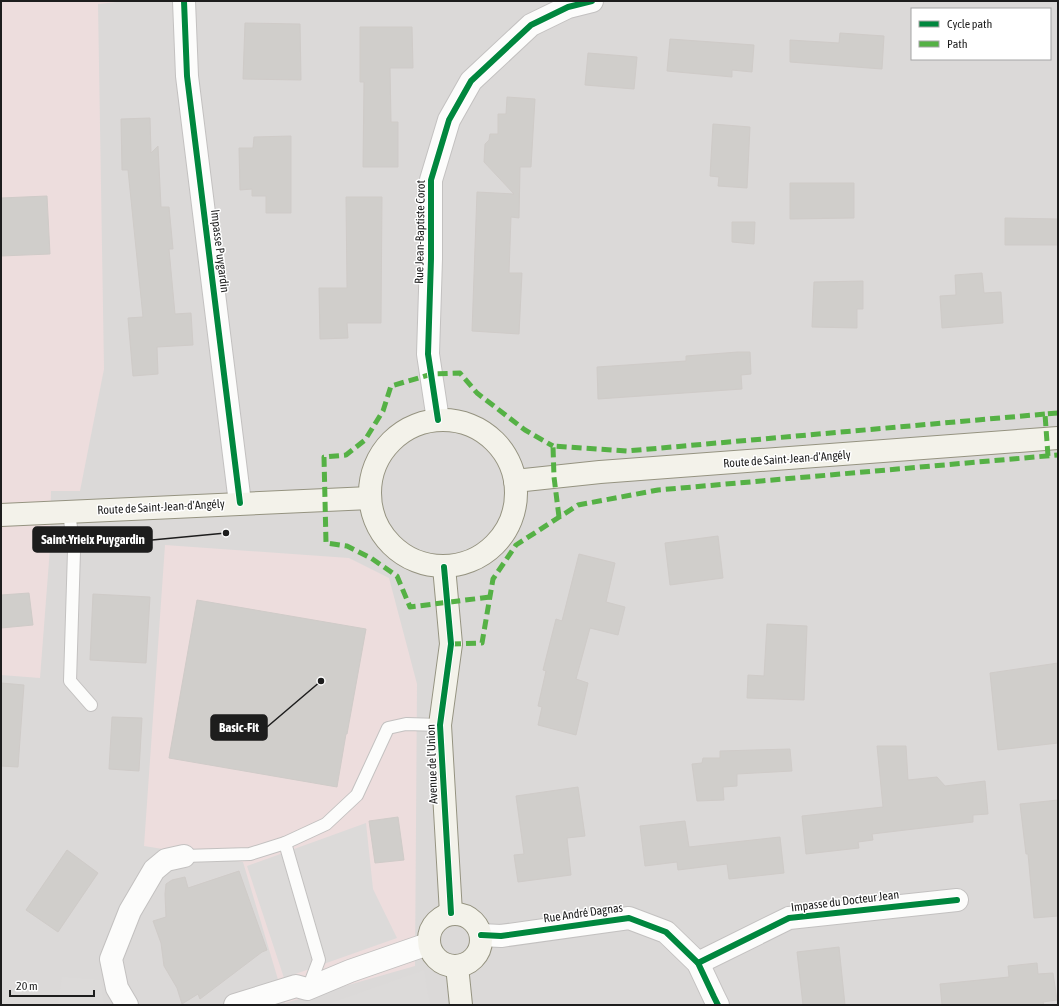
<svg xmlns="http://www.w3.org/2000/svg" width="1059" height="1006" font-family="'Asap Condensed',sans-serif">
<rect width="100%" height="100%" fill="#ece9e6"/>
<path fill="#dbd9d8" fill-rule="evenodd" d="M1,1h1057v1004h-1057zM912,9h138v50h-138z"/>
<g fill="#eddddd">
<polygon points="1,1 126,1 98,4 104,369 80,491 51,491 50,548 40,678 1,675"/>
<polygon points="165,545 349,558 389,578 417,684 415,966 285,1003 243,862 144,846"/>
</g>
<g fill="#dcdad9">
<polygon points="366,823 373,889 397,938 284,978 247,866"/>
<polygon points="424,970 430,1005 332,1005 331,1003"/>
<polygon points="62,977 101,980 103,1002 106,1005 58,1005"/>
</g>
<g fill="#d0cecb" stroke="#cfcbc8">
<polygon points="245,23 300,24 301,80 243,79"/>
<polygon points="360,27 412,27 413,68 390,68 391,122 398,122 398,167 363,167 364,82 360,82"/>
<polygon points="840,33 884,36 882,69 790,62 790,40 839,43"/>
<polygon points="670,39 754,45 752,72 732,70 732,77 667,71"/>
<polygon points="588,53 637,57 634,89 585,85"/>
<polygon points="507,97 535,99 531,167 520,167 519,218 511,217 509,273 522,273 519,334 472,331 477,192 514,194 484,162 485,144 489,140 490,134 498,134 498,114 506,114"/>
<polygon points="150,118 151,153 158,146 161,207 169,207 173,249 169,249 175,314 191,313 193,345 157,347 158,374 133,376 128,318 143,317 128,170 122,170 121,119"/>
<polygon points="713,124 750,127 747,188 718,186 719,177 710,176"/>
<polygon points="291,136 291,213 266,213 266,196 252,196 252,189 240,190 239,148 253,148 254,137"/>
<polygon points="790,183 854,183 854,218 790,219"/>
<polygon points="47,196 50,254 1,256 1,198"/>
<polygon points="346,197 382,197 381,323 347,323 348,338 320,339 319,288 347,288"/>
<polygon points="1005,218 1058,219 1058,245 1005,245"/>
<polygon points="732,222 755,222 754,244 732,242"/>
<polygon points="982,273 984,293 1001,292 1003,323 942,328 940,296 956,295 955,275"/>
<polygon points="863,281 863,309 857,309 857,328 812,327 814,282"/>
<polygon points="738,352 750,352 751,374 741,375 742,389 598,399 597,367 686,361 686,356"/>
<polygon points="718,536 723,578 670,585 665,543"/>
<polygon points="579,554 615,563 606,602 625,607 618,635 590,628 576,679 588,683 576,735 538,725 542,707 538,706 546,671 543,670 556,619 562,621"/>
<polygon points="29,593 33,625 1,628 1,595"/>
<polygon points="93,594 150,597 146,663 90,660"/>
<polygon points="197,600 366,629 347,734 346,734 337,787 169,758"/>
<polygon points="767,624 807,626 804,700 747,698 748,675 764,676"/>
<polygon points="1058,663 1058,743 998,750 990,673"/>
<polygon points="1,683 24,685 18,767 1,766"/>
<polygon points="112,717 142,718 139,771 109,769"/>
<polygon points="877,746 906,746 908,780 937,777 945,786 985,781 988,814 973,815 973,822 872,834 873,840 858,842 859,848 806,854 802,816 883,807"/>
<polygon points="790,749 792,771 737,774 737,786 723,787 724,800 697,801 692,764 702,763 703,758 720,758 720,751"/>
<polygon points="578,787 585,836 567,838 571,875 518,882 514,855 524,854 516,796"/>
<polygon points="1058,800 1058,916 1034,918 1028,854 1026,854 1020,804"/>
<polygon points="398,817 404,860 375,863 369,821"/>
<polygon points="685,821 689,847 780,837 784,873 729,879 727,864 678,870 677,862 645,866 640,826"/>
<polygon points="67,850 98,873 58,932 26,910"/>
<polygon points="239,871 267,950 262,952 200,999 198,994 182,1004 177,988 164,966 161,943 153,921 166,917 165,894 166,884 172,880 185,877 188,888"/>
<polygon points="839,947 845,1005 803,1005 797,952"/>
<polygon points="1037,963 1038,974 1053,973 1057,1000 1043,1002 1044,1005 942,1005 940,984 1009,977 1008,966"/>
</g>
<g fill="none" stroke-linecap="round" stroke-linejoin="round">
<g stroke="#c3c1c0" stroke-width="14">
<g id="lane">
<polyline points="69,512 74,551 70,681 91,705"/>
<polyline points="285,843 319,960 308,989"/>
<polyline points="184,856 250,854 285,843 326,824 357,795 388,728 406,724 440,725"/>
</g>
</g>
<g stroke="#c3c1c0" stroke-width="24">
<g id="street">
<polyline points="184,1 187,76 240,503"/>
<polyline points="438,420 428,354 431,259 431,180 449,120 471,81 531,25 568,7 592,1"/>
<polyline points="481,935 501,936 629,918 666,932 698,963 714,997 718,1005"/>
<polyline points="698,963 789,918 957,900"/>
<polyline points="127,1005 117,988 111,959 130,911 154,870 166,860 184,856"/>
<polyline points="235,1005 296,986 307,989 350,971 428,944"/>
</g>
</g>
<g stroke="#959380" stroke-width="24">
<g id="secondary">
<circle cx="443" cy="493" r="73"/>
<polyline points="515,481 600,472 1058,438"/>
<polyline points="1,515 370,498"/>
<polyline points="444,567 451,644 440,725 451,913"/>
<circle cx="455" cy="940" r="26"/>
<polyline points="457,966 461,1005"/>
</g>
</g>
<use href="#lane" stroke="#fcfcfb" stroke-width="12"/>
<use href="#street" stroke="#fcfcfb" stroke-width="22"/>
<use href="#secondary" stroke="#f3f2ea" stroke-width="22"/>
<g stroke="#55b145" stroke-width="5" stroke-dasharray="10 5" stroke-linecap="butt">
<polyline points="1048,456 1045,414 1058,413"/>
<polyline points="559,517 554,477 553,446 627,451 1045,414"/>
<polyline points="490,597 410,607 397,576 371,558 347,546 326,543 324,457 346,455 365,440 383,411 391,386 432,374 460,373 477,393 525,430 553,446"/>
<polyline points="451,644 482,643 493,579 516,545 578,505 658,490 1058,455"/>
</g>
<g stroke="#fff" stroke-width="8">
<g id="cycleway">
<polyline points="184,1 187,76 240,503"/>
<polyline points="438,420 428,354 431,259 431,180 449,120 471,81 531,25 568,7 592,1"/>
<polyline points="444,567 451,644 440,725 451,913"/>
<polyline points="481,935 501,936 629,918 666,932 698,963 714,997 718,1005"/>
<polyline points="698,963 789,918 957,900"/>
</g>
</g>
<use href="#cycleway" stroke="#00873e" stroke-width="6"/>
</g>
<g text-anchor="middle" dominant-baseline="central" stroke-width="3" stroke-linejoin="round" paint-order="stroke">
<g font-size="12" fill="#1d1d1d" stroke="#fff">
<text transform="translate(420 232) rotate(-89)">Rue Jean-Baptiste Corot</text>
<text transform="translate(220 251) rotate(83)">Impasse Puygardin</text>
<text transform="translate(787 459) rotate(-4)">Route de Saint-Jean-d'Angély</text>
<text transform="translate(161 507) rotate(-3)">Route de Saint-Jean-d'Angély</text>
<text transform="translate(432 764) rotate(-92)">Avenue de l'Union</text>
<text transform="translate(845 901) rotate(-7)">Impasse du Docteur Jean</text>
<text transform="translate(583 913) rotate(-8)">Rue André Dagnas</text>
</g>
</g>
<path fill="none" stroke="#1d1d1d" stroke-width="1.5" d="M226 533L152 540M321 681L267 727"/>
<g fill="#1d1d1d" stroke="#fff" stroke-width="1.5">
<circle cx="226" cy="533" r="4"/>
<circle cx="321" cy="681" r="4"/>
</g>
<g fill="#1d1d1d" stroke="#1d1d1d" stroke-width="1.5">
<rect x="33" y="527" width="119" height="25" rx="4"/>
<rect x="211" y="715" width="56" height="25" rx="4"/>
</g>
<g font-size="13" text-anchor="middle" font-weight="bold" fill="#fff">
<text x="93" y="544">Saint-Yrieix Puygardin</text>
<text x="239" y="732">Basic-Fit</text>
</g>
<rect width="1059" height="1006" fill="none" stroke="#1d1d1d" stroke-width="4"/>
<rect x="911" y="8" width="140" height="52" fill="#ffffff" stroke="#a5a5a5"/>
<rect x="919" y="21" width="20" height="6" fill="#00873e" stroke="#a5a5a5"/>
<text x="947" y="28" font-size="12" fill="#1d1d1d">Cycle path</text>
<rect x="919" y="41" width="20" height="6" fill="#55b145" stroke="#a5a5a5"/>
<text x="947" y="48" font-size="12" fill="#1d1d1d">Path</text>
<path d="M10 990v6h84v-6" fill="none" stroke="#1d1d1d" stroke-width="2"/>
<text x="16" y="990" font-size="12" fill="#1d1d1d" stroke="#ffffff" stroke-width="3" paint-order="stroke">20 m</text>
</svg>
